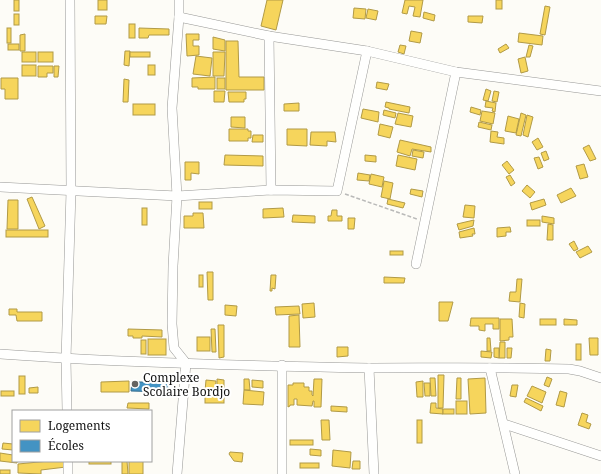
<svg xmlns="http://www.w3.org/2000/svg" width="601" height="474" font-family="'Noto Serif',serif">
<rect width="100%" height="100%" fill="#fdfcf7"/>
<g fill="#f6d55c" stroke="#b19a46">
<rect x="14" y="0" width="5" height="11"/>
<rect x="98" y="0" width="9" height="10"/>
<polygon points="267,0 283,0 276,30 261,26"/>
<polygon points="405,0 423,0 420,17 413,16 415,7 409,6 407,14 402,13"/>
<rect x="496" y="0" width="6" height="9"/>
<polygon points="545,6 550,7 545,35 540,34"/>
<polygon points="354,8 366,9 365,19 353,18"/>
<polygon points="368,9 378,11 376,20 366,18"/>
<polygon points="424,12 435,15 434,21 423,18"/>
<rect x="14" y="14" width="5" height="11"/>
<polygon points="95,16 107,16 106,24 95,24"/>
<polygon points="468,16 483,16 482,23 468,22"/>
<rect x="129" y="24" width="6" height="14"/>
<rect x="7" y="28" width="4" height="15"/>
<polygon points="139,28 169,29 169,35 149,35 148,38 139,38"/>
<polygon points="411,31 422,33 420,43 409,41"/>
<polygon points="519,33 543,36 542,45 518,42"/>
<polygon points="25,34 25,51 20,51 20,35"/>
<polygon points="186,34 199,34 199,40 193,40 193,46 199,46 199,55 187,56"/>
<polygon points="213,37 225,40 225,51 213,49"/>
<polygon points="226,41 238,41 239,77 264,77 264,90 226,90"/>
<rect x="8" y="44" width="11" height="6"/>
<polygon points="506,44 509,48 500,53 498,49"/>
<polygon points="400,45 406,46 404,54 398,52"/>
<polygon points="529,45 533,46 530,57 526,57"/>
<polygon points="125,51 130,51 129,66 124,65"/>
<rect x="22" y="52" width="14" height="10"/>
<rect x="38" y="52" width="15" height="10"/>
<rect x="130" y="52" width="20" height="5"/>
<polygon points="213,52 225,52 224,76 213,76"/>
<polygon points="196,56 212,58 210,76 193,74"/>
<polygon points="525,57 528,71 521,73 518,59"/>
<rect x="22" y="65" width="14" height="11"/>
<rect x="148" y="65" width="7" height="10"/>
<polygon points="38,66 53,66 53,73 47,73 47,77 38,77"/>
<polygon points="54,66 59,66 58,77 54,77"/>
<polygon points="215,77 215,89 198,89 198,87 192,87 192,78"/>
<polygon points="1,78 18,78 18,99 5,99 5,89 1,89"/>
<rect x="217" y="78" width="8" height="11"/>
<polygon points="124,79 129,80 128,102 123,102"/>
<polygon points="377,82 389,84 387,90 376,88"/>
<polygon points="486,89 491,91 488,101 483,100"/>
<polygon points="214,91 225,91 224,102 214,102"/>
<polygon points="494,91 499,92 497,102 492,101"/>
<polygon points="228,92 246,92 246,99 244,99 244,102 229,102"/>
<polygon points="486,101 496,103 495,112 492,111 493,108 485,107"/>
<polygon points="386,102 410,107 409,113 389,109 389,108 385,107"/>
<polygon points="299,103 299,111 284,111 284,104"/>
<rect x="133" y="104" width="22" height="11"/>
<polygon points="471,107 481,110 480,115 470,112"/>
<polygon points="363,109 379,112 378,122 361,118"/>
<polygon points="384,110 396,113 395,118 383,115"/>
<polygon points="482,111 495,113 493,124 480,121"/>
<polygon points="398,113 413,116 411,127 395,124"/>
<polygon points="521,113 526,115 521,136 516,135"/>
<polygon points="527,115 533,117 528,137 523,135"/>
<polygon points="508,116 519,119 516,133 505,131"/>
<polygon points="231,117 245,117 245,128 231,127"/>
<polygon points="479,122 492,125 491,130 478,127"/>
<polygon points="380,124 393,127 390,138 378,135"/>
<polygon points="229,129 248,129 248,131 251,131 251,138 248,138 248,141 229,141"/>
<polygon points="287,129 307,129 307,146 287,145"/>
<polygon points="491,131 498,132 497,137 504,138 504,144 490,142"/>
<polygon points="311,132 335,132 336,142 327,141 327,146 310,145"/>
<polygon points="253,135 263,135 263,142 252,142"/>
<polygon points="538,138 543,147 537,150 532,142"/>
<polygon points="400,140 431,147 431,152 412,149 410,156 397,152"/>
<polygon points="589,145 596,159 590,161 583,148"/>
<polygon points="413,150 424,152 423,158 412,156"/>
<polygon points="546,151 549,159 544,161 541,153"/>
<polygon points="225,155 263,156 263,166 224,165"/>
<polygon points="365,155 376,156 376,162 365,161"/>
<polygon points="398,155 417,159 415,170 396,166"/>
<polygon points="539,157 543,167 538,169 534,158"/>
<polygon points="507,161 514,170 509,174 502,165"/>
<polygon points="185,162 199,162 199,174 191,173 191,180 185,180"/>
<polygon points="584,164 588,177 580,179 576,166"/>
<polygon points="358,173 370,175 369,181 357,180"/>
<polygon points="371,174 384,177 382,187 369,184"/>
<polygon points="510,175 515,183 511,186 506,177"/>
<polygon points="384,181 393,183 390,199 381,197"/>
<polygon points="527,185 535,192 530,198 522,191"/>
<polygon points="571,188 576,196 561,203 557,195"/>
<polygon points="411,189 423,191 422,197 410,194"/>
<polygon points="32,197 45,226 39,229 27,199"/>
<polygon points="388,199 405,203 403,208 387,204"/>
<polygon points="544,199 546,205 532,210 530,203"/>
<polygon points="8,200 18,200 18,229 7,229"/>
<rect x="199" y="202" width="13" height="7"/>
<polygon points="465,205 475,206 474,218 463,217"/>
<rect x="142" y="208" width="5" height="17"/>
<polygon points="283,208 284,217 263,218 263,209"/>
<polygon points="332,210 337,210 337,216 342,216 342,221 328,221 328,216 331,216"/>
<polygon points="193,213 203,213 204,228 184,228 184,216 193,216"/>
<polygon points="293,215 315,216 315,223 292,222"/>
<polygon points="542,216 554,218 554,224 542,222"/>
<polygon points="348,218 355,218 354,229 348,229"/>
<polygon points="474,220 473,226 459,230 457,224"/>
<rect x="527" y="220" width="13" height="6"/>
<polygon points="548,224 553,225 553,240 547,240"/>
<polygon points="510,227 511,232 506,232 506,236 497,237 497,228"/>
<polygon points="474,228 475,234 472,234 473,236 460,238 459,232"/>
<rect x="6" y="230" width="42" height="7"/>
<polygon points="574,241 578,249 574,251 569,244"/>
<polygon points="588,246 592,252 580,258 576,252"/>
<rect x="390" y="251" width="13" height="4"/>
<polygon points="207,272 213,272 213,300 208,300"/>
<rect x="199" y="275" width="4" height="12"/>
<polygon points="271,275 276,275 275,289 272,288 272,291 270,291"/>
<polygon points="384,277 405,278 404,283 384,283"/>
<polygon points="517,279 522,279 520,302 509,301 510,292 516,292"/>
<polygon points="439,302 453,302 448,321 439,321"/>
<polygon points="314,303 315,317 303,318 302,304"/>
<polygon points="520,303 525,304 524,318 519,317"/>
<polygon points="225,305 237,306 236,316 225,315"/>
<polygon points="299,306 300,314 276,315 275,307"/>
<polygon points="9,309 17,309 17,312 42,312 42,321 17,321 16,315 9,315"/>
<polygon points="299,315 300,347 289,347 289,316"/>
<polygon points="471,318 499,318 499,329 493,329 493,324 485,324 485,331 479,330 479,326 470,326"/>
<polygon points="500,319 512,319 513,337 509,337 509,340 500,341"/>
<rect x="540" y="319" width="16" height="6"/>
<polygon points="564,319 577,320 577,325 564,325"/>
<polygon points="218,325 224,325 224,357 219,358"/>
<polygon points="128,329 162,330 162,337 142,336 142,338 133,338 133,336 128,336"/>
<polygon points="211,329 215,329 216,352 212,352"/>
<rect x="197" y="337" width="13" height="14"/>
<polygon points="487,338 490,338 491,351 487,351"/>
<polygon points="589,338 598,338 598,355 590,355"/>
<rect x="148" y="339" width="18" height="16"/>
<rect x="141" y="340" width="5" height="14"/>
<polygon points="500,342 505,342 505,358 499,358"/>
<rect x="576" y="344" width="5" height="16"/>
<polygon points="337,347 348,347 348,356 337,357"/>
<polygon points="494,348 499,348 499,358 494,357"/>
<polygon points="507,348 512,348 511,358 507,358"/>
<polygon points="546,349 551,350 550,361 545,361"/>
<polygon points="481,351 492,352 491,358 481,357"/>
<polygon points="438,375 444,375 443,408 438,408"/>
<rect x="19" y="376" width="6" height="18"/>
<polygon points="547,377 552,379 549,387 544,385"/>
<polygon points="430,378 435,378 436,396 431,396"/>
<polygon points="457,378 461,378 461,399 456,399"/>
<polygon points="485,378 486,413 470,414 468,379"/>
<polygon points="217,379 224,380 224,392 217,392"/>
<polygon points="244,379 249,379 250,390 244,390"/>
<polygon points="314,379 322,379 321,407 314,407 314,401 313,401 312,406 297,405 297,399 294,399 294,405 290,405 290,406 288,407 288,385 293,385 293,383 304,383 304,387 309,387 309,391 312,391 312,395 313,396"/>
<polygon points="206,380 216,381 215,391 205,391"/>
<polygon points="252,380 263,381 263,388 252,387"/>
<polygon points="129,381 129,392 101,392 101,382"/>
<polygon points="423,381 423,397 417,397 416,382"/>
<polygon points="424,383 430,383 430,396 425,396"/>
<polygon points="512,385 518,385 516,397 510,396"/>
<polygon points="532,386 546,392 542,403 527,396"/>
<polygon points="38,387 38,393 29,393 29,388"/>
<polygon points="244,390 264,392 263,405 243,404"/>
<rect x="1" y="391" width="13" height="5"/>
<polygon points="560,391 567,393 564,407 556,405"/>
<rect x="205" y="393" width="19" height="10"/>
<polygon points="526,398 543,406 541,411 524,402"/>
<rect x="456" y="401" width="11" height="13"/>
<polygon points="128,403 149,403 149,409 127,408"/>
<polygon points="431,403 436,403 436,408 443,409 443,414 430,413"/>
<polygon points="331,406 347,407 347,412 331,411"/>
<rect x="443" y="409" width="11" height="5"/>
<polygon points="582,413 588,415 586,422 591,424 589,429 578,425"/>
<polygon points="321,420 329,420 330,440 322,440"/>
<rect x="417" y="420" width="5" height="23"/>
<rect x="290" y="440" width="23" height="5"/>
<polygon points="3,443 13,444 13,450 2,449"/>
<polygon points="310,449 321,450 321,456 310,455"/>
<polygon points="333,450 351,452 350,468 332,466"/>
<polygon points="230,452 243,453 242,462 234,461 229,454"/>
<polygon points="0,453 13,455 13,461 17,461 17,463 0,461"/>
<polygon points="49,461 65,461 66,467 41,470 41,474 18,473 18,464"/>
<rect x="89" y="461" width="22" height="3"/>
<polygon points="122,461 127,461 128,474 122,474"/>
<rect x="129" y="461" width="14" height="13"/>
<polygon points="353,461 360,461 360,469 352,469"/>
<rect x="300" y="463" width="19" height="5"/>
<rect x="0" y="470" width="10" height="4"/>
</g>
<polygon fill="#4393c3" stroke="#346c8e" points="132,382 168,382 168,392 131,391"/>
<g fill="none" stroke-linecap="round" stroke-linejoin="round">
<g stroke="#979795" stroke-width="10">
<g id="minor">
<polyline points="179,17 269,36 367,51 456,72 601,91"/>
<polyline points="269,36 271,190"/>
<polyline points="0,187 177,196 271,190 337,191 367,51"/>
<polyline points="416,264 456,72"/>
<path d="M0,354c122,9 247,12 369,14 67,0 134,-1 200,1l11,2 21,7"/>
<polyline points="282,365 282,474"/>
<polyline points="369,368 374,474"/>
<polyline points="490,368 515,474"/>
<polyline points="67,411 66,359 71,191 70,0"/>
<polyline points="504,424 601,456"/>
<polyline points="68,461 68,474"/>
<polyline points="177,474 186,363 174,348 172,324 173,266 177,196 172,108 179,17 179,0"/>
</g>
</g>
<polyline stroke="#b9b9b8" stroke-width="1.5" stroke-dasharray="4 2" stroke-linecap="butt" points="345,194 417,219"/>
<use href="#minor" stroke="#fffffe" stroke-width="9"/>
</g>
<circle fill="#646362" stroke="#fff" stroke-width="1.5" cx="135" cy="384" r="4"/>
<g text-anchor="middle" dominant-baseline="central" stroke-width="4" stroke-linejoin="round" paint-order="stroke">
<g font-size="12" fill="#111" stroke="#fff" text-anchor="start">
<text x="143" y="377">Complexe<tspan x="143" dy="14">Scolaire Bordjo</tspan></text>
</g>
</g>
<rect x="12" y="410" width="140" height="52" fill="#ffffff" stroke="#a0a0a0"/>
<rect x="20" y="420" width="20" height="12" fill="#f6d55c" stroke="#a0a0a0"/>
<text x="48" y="430" font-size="12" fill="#111111">Logements</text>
<rect x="20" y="440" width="20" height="12" fill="#4393c3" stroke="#a0a0a0"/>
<text x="48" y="450" font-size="12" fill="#111111">Écoles</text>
</svg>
